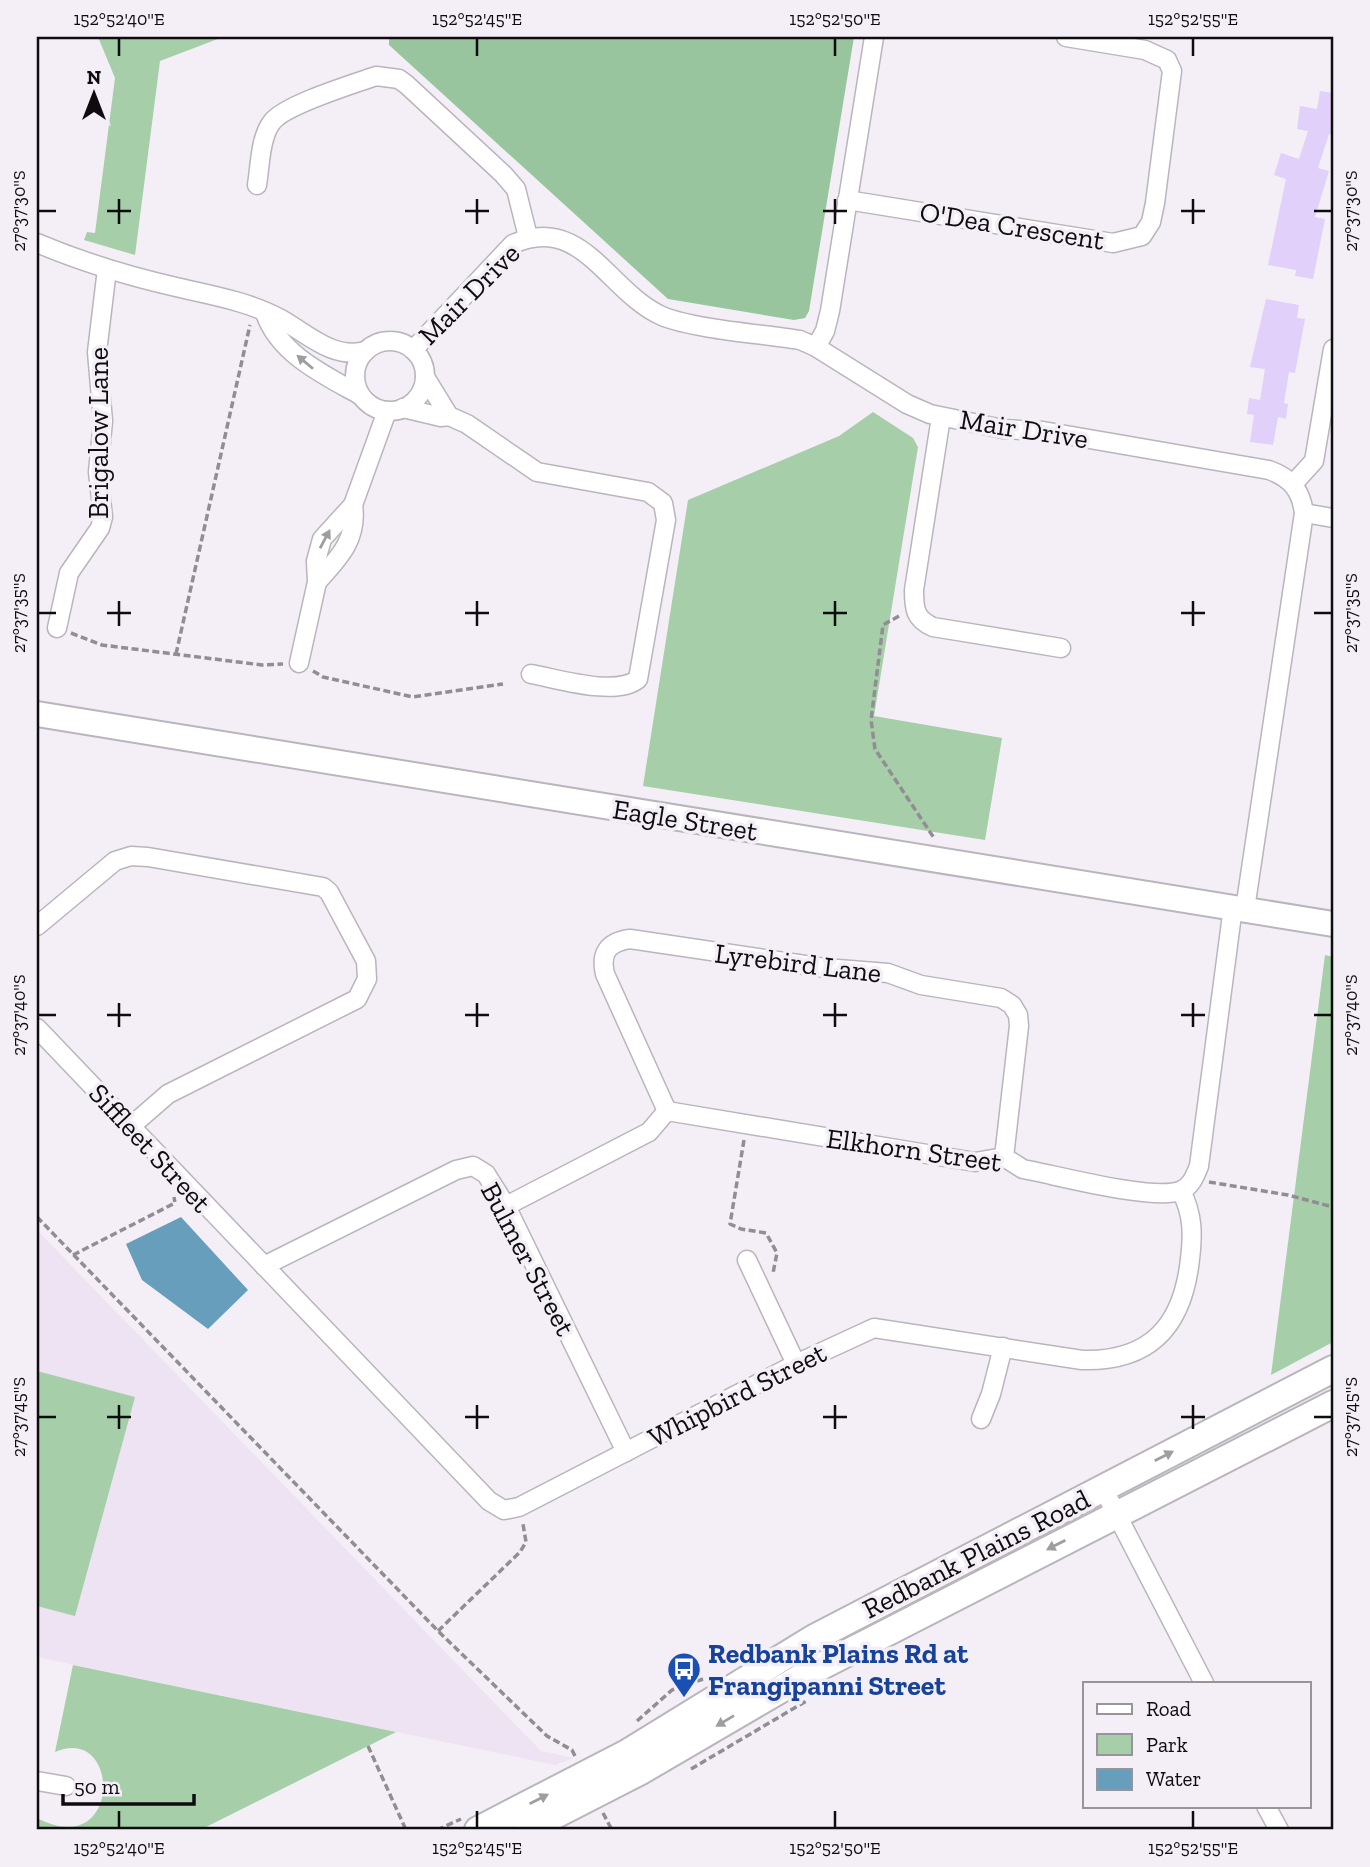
<svg xmlns="http://www.w3.org/2000/svg" width="1370" height="1867" font-family="'Zilla Slab',serif">
<rect width="100%" height="100%" fill="#f4eff7"/>
<polygon fill="#ede3f2" points="37,1230 541,1751 573,1758 555,1765 37,1657"/>
<g fill="#a5cea9">
<polygon points="98,37 223,37 160,61 135,255 84,240 87,232 95,233 115,78"/>
<polygon points="873,412 913,438 918,447 874,716 1002,738 985,840 643,786 688,500 839,436"/>
<polygon points="1325,955 1333,957 1333,1342 1271,1375"/>
<polygon points="37,1371 135,1397 75,1616 37,1606"/>
<path d="M73,1665l323,67 -196,98h-163v-12c85,45 85,-95 18,-66z"/>
</g>
<polygon fill="#99c59e" points="389,37 854,37 809,311 805,318 794,320 668,299 389,45"/>
<polygon fill="#669ebb" points="181,1217 248,1290 208,1329 142,1280 126,1244"/>
<g fill="#e0d0fa">
<polygon points="1320,91 1333,93 1333,135 1329,134 1318,168 1329,171 1315,217 1325,219 1313,279 1295,276 1296,270 1268,265 1286,179 1274,175 1281,153 1299,159 1308,131 1297,129 1300,106 1317,109"/>
<polygon points="1266,299 1299,305 1297,318 1305,319 1295,373 1289,372 1284,403 1288,404 1286,419 1278,417 1273,445 1250,442 1254,415 1247,414 1249,398 1260,400 1265,369 1250,367"/>
</g>
<g fill="none" stroke-linecap="round" stroke-linejoin="round">
<g stroke="#bab5bc" stroke-width="21">
<g id="street">
<path d="M257,185c3,-18 3,-48 15,-63 12,-17 81,-38 104,-46l23,3 8,6 96,89 13,15 12,48"/>
<polyline points="847,200 1113,243 1142,236 1151,222 1155,203 1172,71 1167,60 1145,50 1066,37"/>
<path d="M37,243c45,19 91,33 139,44 34,8 71,14 103,31 28,15 53,42 87,33"/>
<path d="M265,313c14,41 59,62 95,82"/>
<circle cx="390" cy="376" r="35"/>
<polyline points="816,347 825,331 830,311 874,37"/>
<path d="M413,350l100,-106c69,-31 95,48 149,72 31,13 101,18 138,24l16,7 91,57 23,10 73,15 40,2 226,39c22,8 32,20 35,43l-59,396"/>
<polyline points="425,377 449,416"/>
<path d="M403,408l38,9 8,-1 18,8 70,48 111,20 15,11 3,17 -28,159c-22,18 -79,0 -107,-5"/>
<path d="M941,417l-27,173c0,19 1,29 19,37l128,21"/>
<polyline points="1293,484 1314,461 1333,349"/>
<polyline points="1304,513 1333,518"/>
<path d="M317,582c22,-24 41,-43 36,-77l34,-94"/>
<polyline points="57,628 69,573 100,528 103,517 98,472 103,421 97,352 107,269"/>
<polyline points="299,663 317,582 316,561 322,539 353,505"/>
<polyline points="37,926 115,861 131,856 148,857 323,887 329,892 366,961 367,979 357,999 168,1094 130,1127"/>
<path d="M37,1028l452,473 15,9 15,-3 277,-143 78,-36 208,32c69,2 101,-35 108,-101 3,-25 3,-45 -9,-68"/>
<path d="M667,1111l-62,-137c-5,-21 3,-32 25,-35l195,29 63,5 33,12 80,13 11,7 6,10 1,11 -15,131"/>
<path d="M506,1206l143,-74 18,-21 308,51 29,-5 19,12c33,6 129,32 157,22 11,-4 15,-15 19,-25l34,-259"/>
<polyline points="747,1260 796,1364"/>
<polyline points="264,1266 456,1170 473,1166 486,1174 506,1206 626,1452"/>
<polyline points="981,1419 991,1394 1003,1347"/>
<polyline points="1103,1488 1204,1683"/>
<polyline points="37,1781 66,1786"/>
<polyline points="1266,1806 1279,1830"/>
</g>
</g>
<g stroke="#bab5bc" stroke-width="28">
<polyline id="secondary" points="37,714 1333,924"/>
</g>
<g stroke="#bab5bc" stroke-width="30">
<g id="primary">
<polyline points="478,1830 627,1753 814,1638 1333,1369"/>
<polyline points="526,1830 639,1772 812,1671 1333,1404"/>
</g>
</g>
<g stroke="#918d93" stroke-width="3.5" stroke-dasharray="7 3.5" stroke-linecap="butt">
<polyline points="899,616 883,625 871,720 875,749 934,838"/>
<polyline points="71,633 102,645 262,665 283,664"/>
<polyline points="176,654 250,325"/>
<polyline points="313,671 323,677 413,697 503,684"/>
<polyline points="744,1140 730,1224 741,1229 766,1233 777,1253 773,1273"/>
<polyline points="1209,1182 1288,1195 1333,1207"/>
<polyline points="37,1217 438,1631 547,1736 572,1750 576,1758"/>
<polyline points="73,1255 175,1203 174,1197"/>
<polyline points="438,1631 520,1552 526,1542 523,1524"/>
<polyline points="637,1721 672,1690 703,1679"/>
<polyline points="368,1746 406,1830"/>
<polyline points="691,1769 808,1700"/>
<polyline points="603,1813 612,1830"/>
<polyline points="437,1830 461,1819"/>
</g>
<use href="#street" stroke="#fff" stroke-width="18"/>
<use href="#secondary" stroke="#fff" stroke-width="24"/>
<use href="#primary" stroke="#fff" stroke-width="26"/>
</g>
<defs><path id="oneway-solid" d="M-6-.8H1V-3.2L6.5 0L1 3.2V.8H-6Z" transform="scale(1.75)"/></defs>
<g fill="#9f9e9f">
<use href="#oneway-solid" transform="translate(305 362) rotate(-140)"/>
<use href="#oneway-solid" transform="translate(325 539) rotate(-62)"/>
<use href="#oneway-solid" transform="translate(1164 1456) rotate(-27)"/>
<use href="#oneway-solid" transform="translate(1056 1545) rotate(153)"/>
<use href="#oneway-solid" transform="translate(725 1721) rotate(149)"/>
<use href="#oneway-solid" transform="translate(539 1799) rotate(-27)"/>
</g>
<path fill="none" stroke="#0e0c0f" stroke-width="2.5" d="M119,38v18M477,38v18M835,38v18M1193,38v18M119,199v25M477,199v25M835,199v25M1193,199v25M38,211h18M107,211h24M465,211h24M823,211h24M1181,211h24M1314,211h18M119,601v25M477,601v25M835,601v25M1193,601v25M38,613h18M107,613h24M465,613h24M823,613h24M1181,613h24M1314,613h18M119,1003v24M477,1003v24M835,1003v24M1193,1003v24M38,1015h18M107,1015h24M465,1015h24M823,1015h24M1181,1015h24M1314,1015h18M119,1405v24M477,1405v24M835,1405v24M1193,1405v24M38,1417h18M107,1417h24M465,1417h24M823,1417h24M1181,1417h24M1314,1417h18M119,1811v17M477,1811v17M835,1811v17M1193,1811v17"/>
<defs>
<g id="bus-pin" transform="scale(1.75)"><path d="M0 17L-7.5 6A9.5 9.5 0 1 1 7.5 6Z" fill="#1a4fb4" stroke="#f4eff7"/><path d="M-5-6H5V4H4V6H2V4H-2V6H-4V4H-5ZM-3.5-4V0h7V-4ZM-3.5 1.2v1.5H-2V1.2ZM2 1.2v1.5H3.5V1.2Z" fill="#fff"/></g>
</defs>
<g fill-rule="evenodd">
<use href="#bus-pin" x="684" y="1669"/>
</g>
<g text-anchor="middle" dominant-baseline="central" stroke-width="7" stroke-linejoin="round" paint-order="stroke">
<g font-size="28" fill="#0e0c0f" stroke="#f4eff7">
<text transform="translate(1012 226) rotate(9)">O'Dea Crescent</text>
<text transform="translate(469 294) rotate(-45)">Mair Drive</text>
<text transform="translate(1024 429) rotate(9)">Mair Drive</text>
<text transform="translate(98 433) rotate(-90)">Brigalow Lane</text>
<text transform="translate(685 820) rotate(9)">Eagle Street</text>
<text transform="translate(798 963) rotate(7)">Lyrebird Lane</text>
<text transform="translate(150 1148) rotate(47)">Siffleet Street</text>
<text transform="translate(914 1150) rotate(8)">Elkhorn Street</text>
<text transform="translate(528 1259) rotate(62)">Bulmer Street</text>
<text transform="translate(737 1395) rotate(-27)">Whipbird Street</text>
<text transform="translate(976 1554) rotate(-27)">Redbank Plains Road</text>
</g>
<g font-size="28" font-weight="bold" fill="#164399" stroke="#f4eff7" text-anchor="start">
<text x="708" y="1653">Redbank Plains Rd at<tspan x="708" dy="32">Frangipanni Street</tspan></text>
</g>
</g>
<rect width="1370" height="1867" fill="none" stroke="#f4eff7" stroke-width="77"/>
<rect x="1083" y="1682" width="228" height="126" fill="#f4eff7" stroke="#98949a" stroke-width="2"/>
<rect x="1097" y="1704" width="35" height="10" fill="#ffffff" stroke="#98949a" stroke-width="2"/>
<text x="1146" y="1716" font-size="21" fill="#0e0c0f">Road</text>
<rect x="1097" y="1734" width="35" height="21" fill="#a5cea9" stroke="#98949a" stroke-width="2"/>
<text x="1146" y="1752" font-size="21" fill="#0e0c0f">Park</text>
<rect x="1097" y="1769" width="35" height="21" fill="#669ebb" stroke="#98949a" stroke-width="2"/>
<text x="1146" y="1786" font-size="21" fill="#0e0c0f">Water</text>
<g transform="translate(94 94)" stroke="#f4eff7" stroke-width="5" paint-order="stroke">
<path d="M0-5L12 26L0 18L-12 26Z" fill="#0e0c0f"/>
<text y="-10" font-size="19" font-weight="bold" text-anchor="middle" fill="#0e0c0f">N</text>
</g>
<path d="M63 1794v10h131v-10" fill="none" stroke="#0e0c0f" stroke-width="3.5"/>
<text x="74" y="1794" font-size="21" fill="#0e0c0f" stroke="#f4eff7" stroke-width="5" paint-order="stroke">50 m</text>
<rect x="38" y="38" width="1294" height="1790" fill="none" stroke="#0e0c0f" stroke-width="2.5"/>
<g font-size="18" text-anchor="middle" fill="#0e0c0f">
<text x="119" y="25">152°52'40"E</text>
<text x="477" y="25">152°52'45"E</text>
<text x="835" y="25">152°52'50"E</text>
<text x="1193" y="25">152°52'55"E</text>
<text transform="translate(19 211) rotate(-90)" y="6">27°37'30"S</text>
<text transform="translate(1351 211) rotate(-90)" y="6">27°37'30"S</text>
<text transform="translate(19 613) rotate(-90)" y="6">27°37'35"S</text>
<text transform="translate(1351 613) rotate(-90)" y="6">27°37'35"S</text>
<text transform="translate(19 1015) rotate(-90)" y="6">27°37'40"S</text>
<text transform="translate(1351 1015) rotate(-90)" y="6">27°37'40"S</text>
<text transform="translate(19 1417) rotate(-90)" y="6">27°37'45"S</text>
<text transform="translate(1351 1417) rotate(-90)" y="6">27°37'45"S</text>
<text x="119" y="1854">152°52'40"E</text>
<text x="477" y="1854">152°52'45"E</text>
<text x="835" y="1854">152°52'50"E</text>
<text x="1193" y="1854">152°52'55"E</text>
</g>
</svg>
